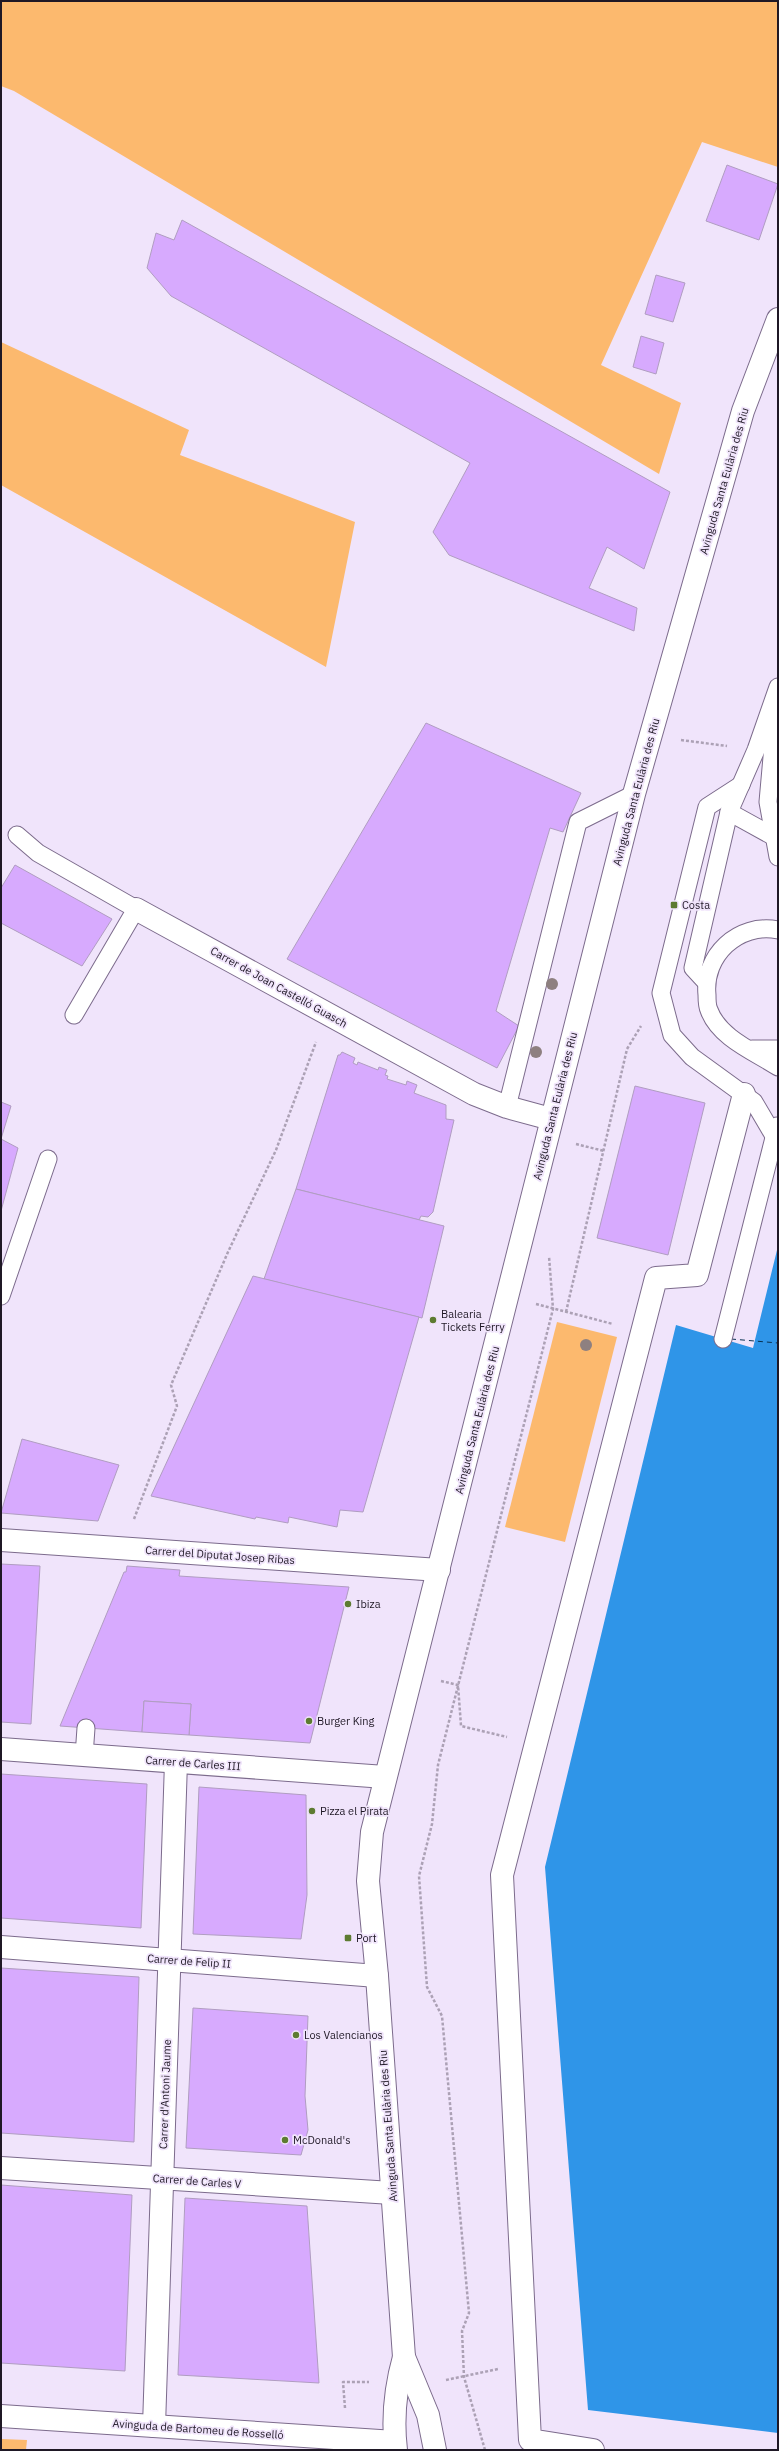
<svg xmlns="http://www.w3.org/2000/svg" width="779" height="2451" font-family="'IBM Plex Sans',sans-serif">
<rect width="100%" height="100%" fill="#f0e4fb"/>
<g fill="#fcb96e">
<polygon points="1,1 778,1 778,167 702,142 601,365 681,403 659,474 14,91 1,86"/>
<polygon points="1,342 189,430 180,455 355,522 326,667 1,485"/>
<polygon points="557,1322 617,1337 565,1542 505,1527"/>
<polygon points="1,2439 27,2440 26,2450 1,2450"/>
</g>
<polygon fill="#2f95e8" points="778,1246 778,2433 588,2410 545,1867 676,1325 753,1348"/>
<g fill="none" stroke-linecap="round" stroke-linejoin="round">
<polyline stroke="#083152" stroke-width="1" stroke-dasharray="5 4" stroke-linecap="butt" points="731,1339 778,1343"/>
</g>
<g fill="#d7aafe" stroke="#b09dc1">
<polygon points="727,165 778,184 759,240 706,221"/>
<polygon points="182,220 670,492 644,569 607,547 589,588 637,608 634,631 449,555 433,532 470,463 171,296 147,268 156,233 174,240"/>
<polygon points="656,275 685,283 673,322 645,314"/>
<polygon points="641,336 664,343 656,374 633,367"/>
<polygon points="426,723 581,793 563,832 550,828 496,1011 519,1026 497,1068 287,959"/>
<polygon points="15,865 112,919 82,966 1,923 1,888"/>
<polygon points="342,1052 355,1058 353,1063 357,1065 358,1062 378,1070 379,1067 387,1070 385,1075 388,1076 387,1079 406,1085 407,1081 417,1085 414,1093 446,1105 446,1119 454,1120 433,1212 428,1217 421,1216 419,1220 296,1189 338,1055 340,1055"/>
<polygon points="635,1086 705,1103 668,1255 597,1238"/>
<polygon points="1,1102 11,1106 1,1139 18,1148 1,1211"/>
<polygon points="296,1189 444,1226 422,1318 264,1279"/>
<polygon points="253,1276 419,1317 363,1512 340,1510 337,1527 289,1517 288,1523 256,1517 255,1519 151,1496"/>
<polygon points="22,1439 119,1465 98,1521 1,1513"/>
<polygon points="1,1564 40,1566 31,1724 1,1722"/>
<polygon points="127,1566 180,1570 179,1576 349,1587 310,1743 189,1735 191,1704 144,1701 142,1732 60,1726 124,1572 126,1572"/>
<polygon points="144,1701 191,1704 189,1735 142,1732"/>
<polygon points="1,1774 147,1784 141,1928 1,1918"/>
<polygon points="199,1787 306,1795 307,1895 301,1939 193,1934"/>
<polygon points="1,1968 139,1977 134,2142 1,2133"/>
<polygon points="193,2008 308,2016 305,2096 308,2130 301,2155 186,2148"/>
<polygon points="1,2185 132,2195 125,2371 1,2363"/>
<polygon points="185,2198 307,2206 319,2383 178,2375"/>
</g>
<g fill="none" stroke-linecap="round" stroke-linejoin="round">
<g stroke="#7c6b8c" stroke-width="19">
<g id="lane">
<polyline points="776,712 768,802 778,857"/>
<polyline points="741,785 707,807 661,993 672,1035 692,1057 754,1102 774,1136"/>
<polyline points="729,812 778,839"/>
<polyline points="17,835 38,853 136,909 74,1015"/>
<path d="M778,930c-40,-8 -75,26 -71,65 0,5 0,11 2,15 10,28 46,42 69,57"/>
<polyline points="705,981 693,968 729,812 756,750 778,687"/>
<polyline points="752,1049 778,1049"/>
<polyline points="507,1107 578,822 634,794"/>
<polyline points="1,1296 48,1159"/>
<polyline points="723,1339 777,1126"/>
<polyline points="84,1756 86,1728"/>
</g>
</g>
<g stroke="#7c6b8c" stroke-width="24">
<g id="street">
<polyline points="136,909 474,1094 507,1107 551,1119"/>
<polyline points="1,1540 439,1570"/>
<polyline points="1,1749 385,1777"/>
<polyline points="1,1947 377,1976"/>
<polyline points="1,2168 392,2193"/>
<polyline points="154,2426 176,1762"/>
<polyline points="593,2450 530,2440 502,1875 656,1278 697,1275 744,1094"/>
</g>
</g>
<g stroke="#7c6b8c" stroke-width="24">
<g id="secondary">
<polyline points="1,2416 395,2442"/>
<path d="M396,2450c-4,-33 -1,-61 8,-93"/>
<polyline points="435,2450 428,2415 404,2357 377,1976 368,1881 372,1832 634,794 743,411 778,319"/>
</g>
</g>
<g stroke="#aca1b5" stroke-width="2.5" stroke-dasharray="3 2" stroke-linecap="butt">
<polyline points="681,740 727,746"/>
<polyline points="576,1144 604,1151"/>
<polyline points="536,1304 613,1324"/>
<polyline points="566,1312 627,1049 641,1026"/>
<polyline points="134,1519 177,1406 171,1385 228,1252 276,1150 316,1042"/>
<polyline points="441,1681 458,1685 461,1726 507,1737"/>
<polyline points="446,2380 498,2369"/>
<polyline points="345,2408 343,2382 369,2382"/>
<polyline points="485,2450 464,2377 462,2331 469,2313 442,2016 427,1987 419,1876 432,1824 438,1765 553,1309 549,1256"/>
</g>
<use href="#lane" stroke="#fff" stroke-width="17"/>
<use href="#street" stroke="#fff" stroke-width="22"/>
<use href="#secondary" stroke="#fff" stroke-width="22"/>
</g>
<g fill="#8e8080">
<circle cx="552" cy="984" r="6"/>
<circle cx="536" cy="1052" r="6"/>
<circle cx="586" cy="1345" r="6"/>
</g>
<g fill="#5d7b31" stroke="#f0e4fb" stroke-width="1.5">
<rect x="670" y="901" width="8" height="8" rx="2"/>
<circle cx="433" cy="1320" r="4"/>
<circle cx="348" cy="1604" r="4"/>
<circle cx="309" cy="1721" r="4"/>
<circle cx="312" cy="1811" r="4"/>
<rect x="344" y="1934" width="8" height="8" rx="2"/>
<circle cx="296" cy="2035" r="4"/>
<circle cx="285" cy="2140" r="4"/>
</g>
<g text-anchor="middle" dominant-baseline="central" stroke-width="3.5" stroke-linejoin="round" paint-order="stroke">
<g font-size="11" fill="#1f1825" stroke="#f0e4fb">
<text transform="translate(724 481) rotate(-74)">Avinguda Santa Eulària des Riu</text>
<text transform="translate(636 792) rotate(-75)">Avinguda Santa Eulària des Riu</text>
<text transform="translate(279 987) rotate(29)">Carrer de Joan Castelló Guasch</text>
<text transform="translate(555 1106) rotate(-76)">Avinguda Santa Eulària des Riu</text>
<text transform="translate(477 1420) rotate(-76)">Avinguda Santa Eulària des Riu</text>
<text transform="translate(220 1555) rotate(4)">Carrer del Diputat Josep Ribas</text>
<text transform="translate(193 1763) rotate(4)">Carrer de Carles III</text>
<text transform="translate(189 1961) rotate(4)">Carrer de Felip II</text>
<text transform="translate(165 2094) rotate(-88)">Carrer d'Antoni Jaume</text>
<text transform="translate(388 2126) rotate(-94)">Avinguda Santa Eulària des Riu</text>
<text transform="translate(197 2181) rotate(4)">Carrer de Carles V</text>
<text transform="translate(198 2429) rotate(4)">Avinguda de Bartomeu de Rosselló</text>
</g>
<g font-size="11" fill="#1f1825" stroke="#f0e4fb" text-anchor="start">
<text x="682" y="905">Costa</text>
<text x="441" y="1314">Balearia<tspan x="441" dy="13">Tickets Ferry</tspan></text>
<text x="356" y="1604">Ibiza</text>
<text x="317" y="1721">Burger King</text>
<text x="320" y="1811">Pizza el Pirata</text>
<text x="356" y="1938">Port</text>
<text x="304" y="2035">Los Valencianos</text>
<text x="293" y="2140">McDonald's</text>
</g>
</g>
<rect width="779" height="2451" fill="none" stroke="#1f1825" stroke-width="4"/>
</svg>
